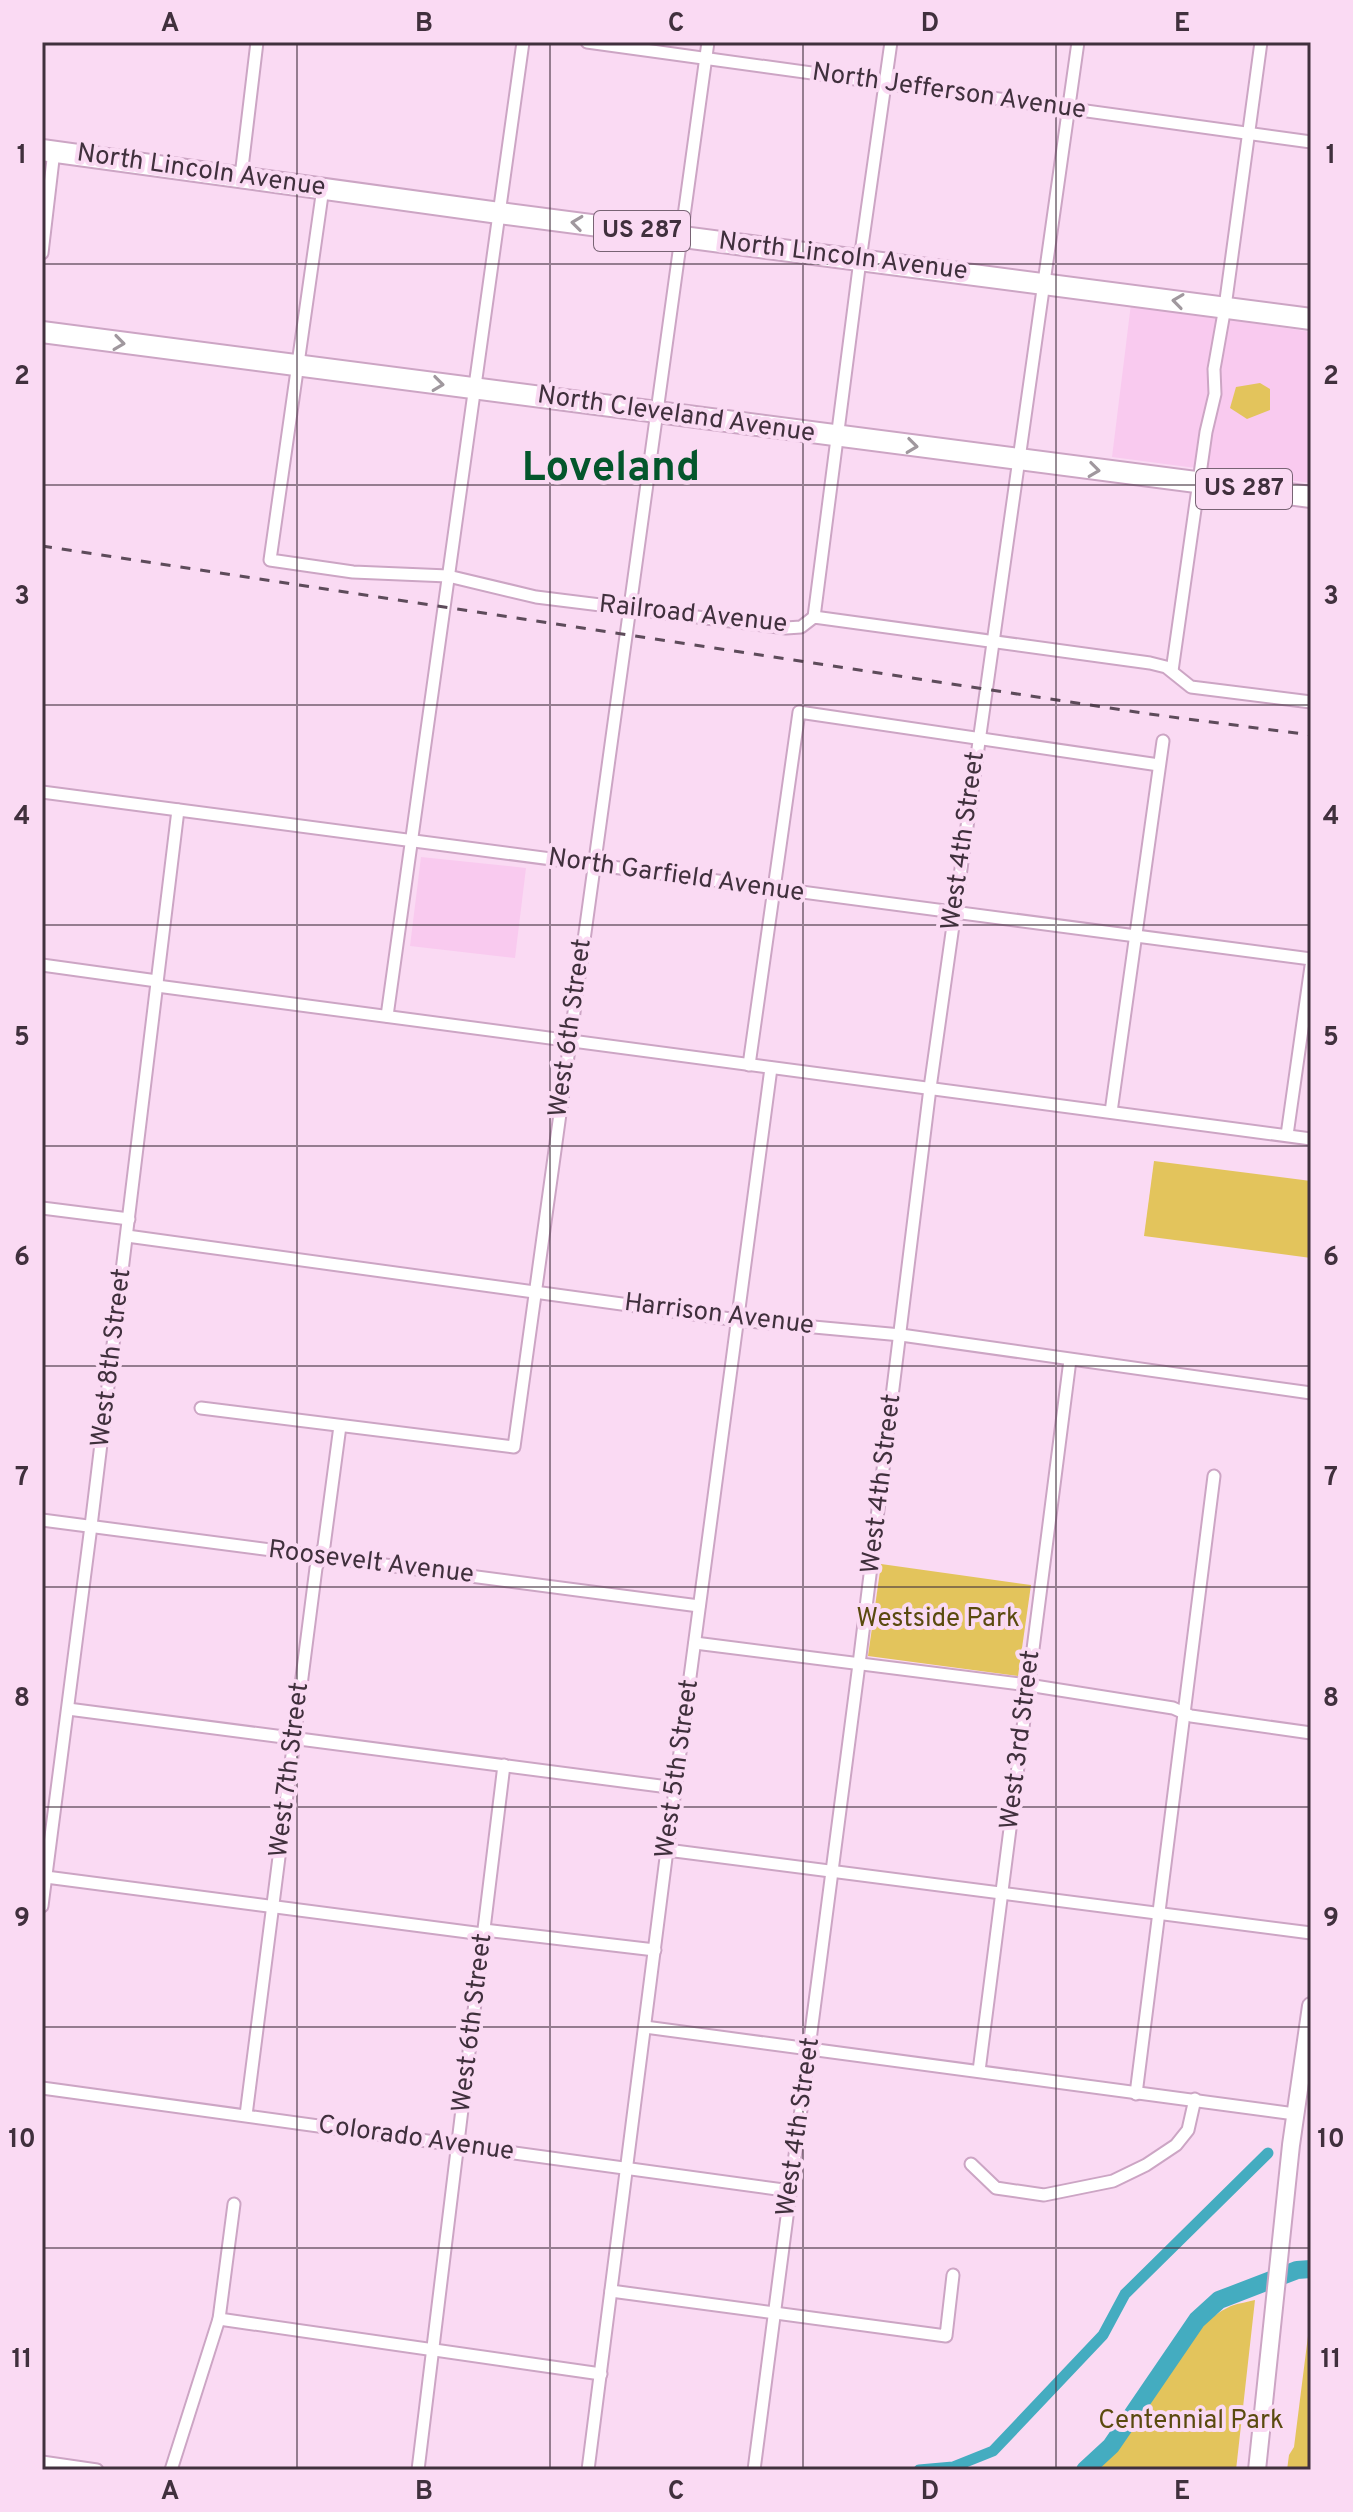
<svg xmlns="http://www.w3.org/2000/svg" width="1353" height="2512" font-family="Overpass,sans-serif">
<rect width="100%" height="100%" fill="#fadaf3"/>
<g fill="#f9caef">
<polygon points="1131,304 1311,332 1311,483 1112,457"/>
<polygon points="421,857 526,868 515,958 410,946"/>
</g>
<g fill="#e3c45c">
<polygon points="1260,383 1270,389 1270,410 1247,419 1230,408 1236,387"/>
<polygon points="1154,1161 1311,1181 1311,1258 1144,1236"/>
<polygon points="881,1564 1031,1585 1018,1676 868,1656"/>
<path d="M1255,2300l-19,170h-138l7,-17 12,-11c29,-44 64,-113 114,-136 8,-3 17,-4 24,-6z"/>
<polygon points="1309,2328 1311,2470 1287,2470 1289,2455 1294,2447"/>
</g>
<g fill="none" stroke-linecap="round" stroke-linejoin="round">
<polyline stroke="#44acc0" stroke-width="11" points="919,2470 953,2467 993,2451 1103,2335 1125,2294 1268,2153"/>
<polyline stroke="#44acc0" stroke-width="18" points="1085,2470 1111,2446 1197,2320 1219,2300 1297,2270 1311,2269"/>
<g stroke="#cca5c4" stroke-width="15">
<g id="minor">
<polyline points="587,42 1311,142"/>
<polyline points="241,176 257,42"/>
<polyline points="323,188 270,560 353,572 448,576 536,597 786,628 801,627 814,617 1150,663 1166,667 1191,687 1311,702"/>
<polyline points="42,253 54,151"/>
<polyline points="814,617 860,260 891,42"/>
<polyline points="1172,671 1206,432 1215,394 1214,369 1225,307 1261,42"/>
<polyline points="42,792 1311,959"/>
<polyline points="42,965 157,981"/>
<polyline points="157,986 1311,1139"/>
<polyline points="387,1016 523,42"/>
<polyline points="749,1065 799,712 1159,765"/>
<polyline points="1111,1112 1163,741"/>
<polyline points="1287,1135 1311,966"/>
<polyline points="42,1208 129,1219"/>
<polyline points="127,1236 738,1320 901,1335 1311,1393"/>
<polyline points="201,1408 514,1447 708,42"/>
<polyline points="42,1520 699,1606"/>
<polyline points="695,1643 1028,1685 1173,1708 1191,1716 1311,1733"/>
<polyline points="68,1709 676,1788"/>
<polyline points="667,1850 1311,1933"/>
<polyline points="46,1877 483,1934"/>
<polyline points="42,1906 91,1526 178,810"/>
<polyline points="484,1930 655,1950"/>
<polyline points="645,2027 1295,2114"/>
<polyline points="979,2071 1070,1360"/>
<polyline points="42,2088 791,2191"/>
<polyline points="1136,2094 1214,1476"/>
<polyline points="246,2115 311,1607 316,1568 324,1546 340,1426"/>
<polyline points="971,2164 996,2188 1044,2195 1113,2181 1146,2165 1176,2145 1188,2130 1195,2099"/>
<polyline points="611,2291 946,2336 953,2275"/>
<polyline points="219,2319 601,2374"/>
<polyline points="42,2462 97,2470"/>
<polyline points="171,2470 219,2319 234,2204"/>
<polyline points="418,2470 504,1765"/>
<polyline points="588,2470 667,1850 771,1068"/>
<polyline points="754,2470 859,1664 930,1088 1078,42"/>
</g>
</g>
<g stroke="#cca5c4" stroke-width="20">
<polyline id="secondary" points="1257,2470 1291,2145 1311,2006"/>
</g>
<g stroke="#cca5c4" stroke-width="24">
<g id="trunk">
<polyline points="42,150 499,213 1311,319"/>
<polyline points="42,332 1311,497"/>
</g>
</g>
<use href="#minor" stroke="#fff" stroke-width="11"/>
<use href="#secondary" stroke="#fff" stroke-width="16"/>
<use href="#trunk" stroke="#fff" stroke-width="20"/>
<polyline stroke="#5d4b5a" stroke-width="3" stroke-dasharray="10 10" stroke-linecap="butt" points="42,546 1149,714 1311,735"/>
</g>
<defs><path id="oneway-chevron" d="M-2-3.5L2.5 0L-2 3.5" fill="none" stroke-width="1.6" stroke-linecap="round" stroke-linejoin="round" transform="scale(2)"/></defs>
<g stroke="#a0989e">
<use href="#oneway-chevron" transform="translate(577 223) rotate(-173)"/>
<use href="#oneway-chevron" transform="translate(1178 301) rotate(-172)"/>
<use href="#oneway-chevron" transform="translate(119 343) rotate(8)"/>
<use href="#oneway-chevron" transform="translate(438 384) rotate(7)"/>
<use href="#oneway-chevron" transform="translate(912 446) rotate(7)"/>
<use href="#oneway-chevron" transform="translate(1094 470) rotate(7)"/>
</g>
<path fill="none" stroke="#40303d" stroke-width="2" stroke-opacity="0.55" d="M297,42v2428M550,42v2428M803,42v2428M1056,42v2428M42,264h1269M42,485h1269M42,705h1269M42,925h1269M42,1146h1269M42,1366h1269M42,1587h1269M42,1807h1269M42,2027h1269M42,2248h1269"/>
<g text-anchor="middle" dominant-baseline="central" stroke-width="8" stroke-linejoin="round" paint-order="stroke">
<g fill="#fadaf3" stroke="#786374" stroke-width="2">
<rect x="594" y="211" width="96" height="40" rx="6"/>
<rect x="1196" y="469" width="96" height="40" rx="6"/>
</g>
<g font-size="24" font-weight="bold" fill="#40303d">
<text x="642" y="231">US 287</text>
<text x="1244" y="489">US 287</text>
</g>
<g font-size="26" fill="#40303d" stroke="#fadaf3">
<text transform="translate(949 92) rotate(8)">North Jefferson Avenue</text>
<text transform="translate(201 171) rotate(8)">North Lincoln Avenue</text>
<text transform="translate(843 257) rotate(7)">North Lincoln Avenue</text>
<text transform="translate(676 415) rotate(8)">North Cleveland Avenue</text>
<text transform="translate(693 615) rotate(6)">Railroad Avenue</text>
<text transform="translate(964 841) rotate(-82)">West 4th Street</text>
<text transform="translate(676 876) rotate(8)">North Garfield Avenue</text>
<text transform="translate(571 1028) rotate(-82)">West 6th Street</text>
<text transform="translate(719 1315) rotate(7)">Harrison Avenue</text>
<text transform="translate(112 1358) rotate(-83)">West 8th Street</text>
<text transform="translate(882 1484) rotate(-83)">West 4th Street</text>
<text transform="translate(371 1563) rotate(7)">Roosevelt Avenue</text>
<text transform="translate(1021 1740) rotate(-83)">West 3rd Street</text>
<text transform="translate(678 1769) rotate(-82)">West 5th Street</text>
<text transform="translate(290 1770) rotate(-83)">West 7th Street</text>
<text transform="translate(473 2023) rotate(-83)">West 6th Street</text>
<text transform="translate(799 2127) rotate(-82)">West 4th Street</text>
<text transform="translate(416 2139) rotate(8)">Colorado Avenue</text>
</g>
<g font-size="26" fill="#5a4a0f" stroke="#fadaf3">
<text x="938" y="1619">Westside Park</text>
<text x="1191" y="2421">Centennial Park</text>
</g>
<g font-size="42" font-weight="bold" fill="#04562c" stroke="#fadaf3">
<text x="611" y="469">Loveland</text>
</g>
</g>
<rect width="1353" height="2512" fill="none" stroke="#fadaf3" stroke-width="88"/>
<rect x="44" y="44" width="1265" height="2424" fill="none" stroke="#40303d" stroke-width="3"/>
<g font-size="26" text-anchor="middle" font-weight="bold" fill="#40303d">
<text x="170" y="31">A</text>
<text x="424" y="31">B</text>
<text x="676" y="31">C</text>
<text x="930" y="31">D</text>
<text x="1182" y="31">E</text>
<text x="22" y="163">1</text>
<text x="1331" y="163">1</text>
<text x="22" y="384">2</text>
<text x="1331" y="384">2</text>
<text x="22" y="604">3</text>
<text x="1331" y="604">3</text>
<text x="22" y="824">4</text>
<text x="1331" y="824">4</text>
<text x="22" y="1045">5</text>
<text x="1331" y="1045">5</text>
<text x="22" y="1265">6</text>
<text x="1331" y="1265">6</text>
<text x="22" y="1485">7</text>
<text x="1331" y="1485">7</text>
<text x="22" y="1706">8</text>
<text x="1331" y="1706">8</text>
<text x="22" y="1926">9</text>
<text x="1331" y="1926">9</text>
<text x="22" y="2147">10</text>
<text x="1331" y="2147">10</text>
<text x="22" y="2367">11</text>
<text x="1331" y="2367">11</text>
<text x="170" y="2499">A</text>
<text x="424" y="2499">B</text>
<text x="676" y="2499">C</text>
<text x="930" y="2499">D</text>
<text x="1182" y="2499">E</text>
</g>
</svg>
